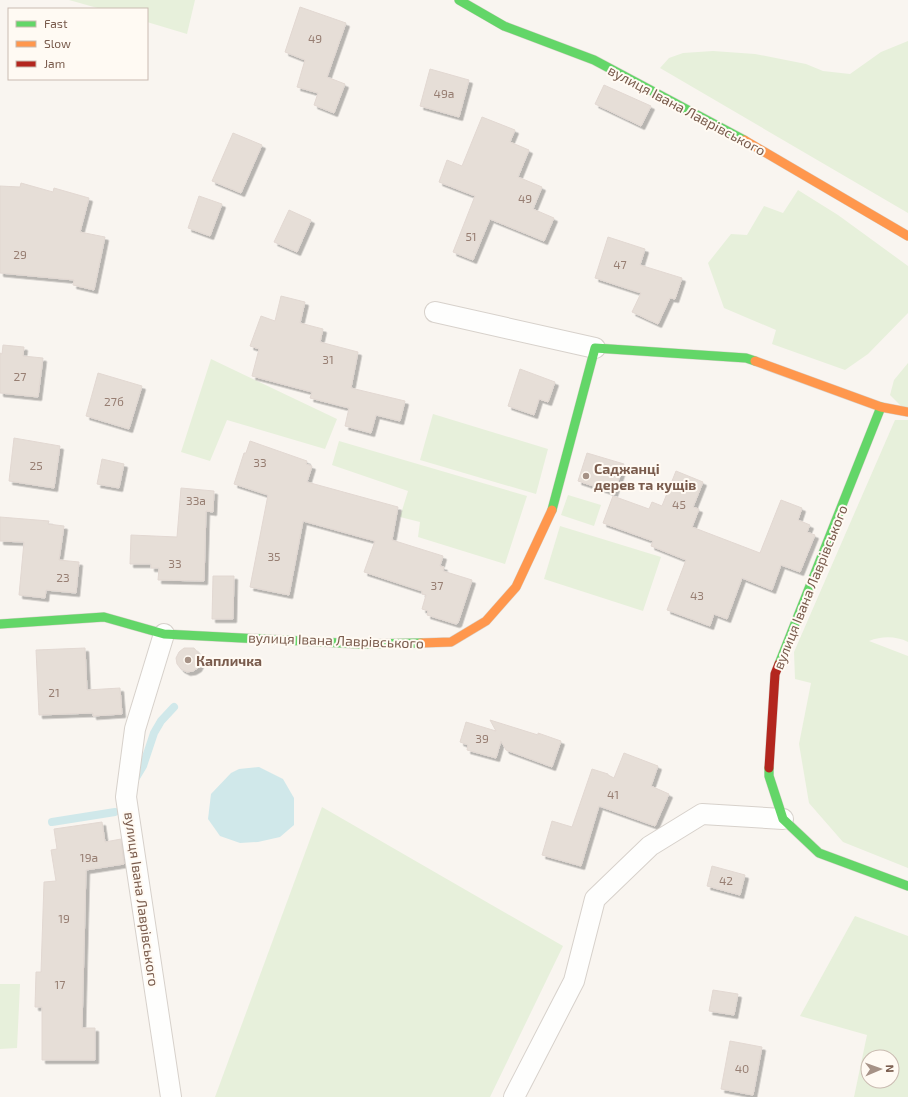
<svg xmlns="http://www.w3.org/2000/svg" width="908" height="1097" font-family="'Exo 2',sans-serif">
<defs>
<filter id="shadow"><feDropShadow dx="3.5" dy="3.5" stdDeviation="0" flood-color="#0004"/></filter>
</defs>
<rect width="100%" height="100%" fill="#f9f5f0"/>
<g fill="#e7f0db" fill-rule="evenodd">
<polygon points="69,0 195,0 187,34 147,22 147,9 101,9"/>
<polygon points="908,41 908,213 660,68 669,58 683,53 713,51 755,54 806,64 823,71 850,74 881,52"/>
<polygon points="798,190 838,215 908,266 908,313 868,354 845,370 772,344 776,330 724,308 708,263 731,234 747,235 764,206 783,213"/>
<polygon points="211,359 337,419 325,449 227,420 210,461 181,452"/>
<polygon points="908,363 908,409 903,408 890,395 894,380"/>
<polygon points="433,414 548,449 536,494 420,460"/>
<path d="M895,420h13v222c-12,-6 -26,-6 -39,-1l39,15v212l-65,-26 -34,-39 -10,-59 12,-61 -16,-4 -1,-27z"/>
<polygon points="339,441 527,496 505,564 418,537 420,522 400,517 408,491 332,465"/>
<polygon points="568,495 601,505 594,526 561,515"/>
<polygon points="560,526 661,557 643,611 544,579"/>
<polygon points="322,807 563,946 490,1097 215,1097"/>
<path d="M855,916l53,20v161h-54l13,-62 -67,-19zM868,1057h24v24h-24z"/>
<polygon points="0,984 20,984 17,1048 0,1049"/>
</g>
<polygon fill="#d0e8ea" points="259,767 283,779 294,798 294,825 280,837 258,842 240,843 220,836 208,819 211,794 231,773 239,769"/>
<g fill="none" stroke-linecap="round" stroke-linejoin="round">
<g stroke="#d0e8ea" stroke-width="8">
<polyline points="134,781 143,766 154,733 161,721 174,707"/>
<polyline points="52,822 115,812"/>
</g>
</g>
<g fill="#e6ded7" stroke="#e2d8d2" filter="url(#shadow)">
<polygon points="300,7 346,23 327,77 345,84 334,113 314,105 318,93 297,87 305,60 285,52"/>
<polygon points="430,69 469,80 459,117 420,106"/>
<polygon points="604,85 651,106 641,126 595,104"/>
<polygon points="482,117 515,130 510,142 529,150 518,177 542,187 533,209 554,218 544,241 490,219 473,260 453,252 475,196 439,182 447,160 462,166"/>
<polygon points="233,133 262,145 241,193 212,181"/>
<polygon points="21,183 53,192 54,188 89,198 80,232 105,237 94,290 73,285 74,280 0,273 0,186 20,187"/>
<polygon points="199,196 222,204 210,236 188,228"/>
<polygon points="289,210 311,220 297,252 274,242"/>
<polygon points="608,237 645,249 640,265 682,278 675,299 670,298 658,324 632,312 641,293 595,278"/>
<polygon points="281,296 305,302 300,323 323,329 320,342 358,352 351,388 405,401 400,421 376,415 371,433 345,426 349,408 310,398 312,392 252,376 259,349 250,346 261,316 275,321"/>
<polygon points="3,345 24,347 23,356 43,358 38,397 0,393 0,353 2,354"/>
<polygon points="520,369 555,382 548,402 539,399 534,415 508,406"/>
<polygon points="98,373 142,386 129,429 86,416"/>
<polygon points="14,438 60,446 54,488 9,481"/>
<polygon points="250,441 307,461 306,464 312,466 307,482 398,507 392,540 443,556 440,566 444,567 443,571 472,580 458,623 456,624 427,615 428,611 422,609 426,595 422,594 422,591 364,572 375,541 303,521 289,595 250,587 268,495 234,484 244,453 246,453"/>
<polygon points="587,453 624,464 614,493 578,481"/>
<polygon points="102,459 124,464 119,488 97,484"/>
<polygon points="676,471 703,482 693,507 699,509 692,527 760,553 781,500 802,508 798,520 810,525 807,532 815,535 800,572 781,565 772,590 742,578 727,619 714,614 710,626 667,610 686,560 651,546 653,541 603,523 613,496 649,509 652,502 662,506"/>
<polygon points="181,488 214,491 213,512 206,511 204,581 158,580 159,568 151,568 151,564 130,564 131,535 177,537"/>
<polygon points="0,517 49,521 48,524 64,526 59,560 79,562 76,593 46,590 45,598 19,595 24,542 0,541"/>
<polygon points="213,576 234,576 233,619 212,619"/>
<polygon points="85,648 87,690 120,688 122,714 93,716 93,713 39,715 36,650"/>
<polygon points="184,648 194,648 200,655 201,662 198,668 193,671 187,672 181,669 177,664 176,658 179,652"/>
<polygon points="490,720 538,735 538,733 561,741 552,767 506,750 501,741 496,758 467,750 468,745 460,742 466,722 496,731"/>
<polygon points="624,753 658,766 651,786 669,794 655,826 599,806 581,866 542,855 552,821 572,827 592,769 608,774 608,775 614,778"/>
<polygon points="102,822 105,842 121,839 124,864 86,870 82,1028 95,1028 95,1060 42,1060 42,1007 35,1007 36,972 41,972 44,882 56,881 51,850 57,849 54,829"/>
<polygon points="712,866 745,875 740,895 707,886"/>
<polygon points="713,990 738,994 734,1015 709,1011"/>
<polygon points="730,1041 762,1047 753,1095 721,1089"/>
</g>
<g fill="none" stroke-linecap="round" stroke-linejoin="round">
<g stroke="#d7d1cb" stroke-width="22">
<g id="street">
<polyline points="435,312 595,348"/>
<polyline points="164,634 135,729 126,797 171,1097"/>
<polyline points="514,1097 574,981 595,899 650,846 702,814 783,819"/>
</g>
</g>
<g stroke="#d9d2cb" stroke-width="10">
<g id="fast">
<polyline points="459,0 504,26 594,60 744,140"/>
<polyline points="552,510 595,348 746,358 755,361"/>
<polyline points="0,624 104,617 164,634 360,644 421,643"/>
<polyline points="779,664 881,407"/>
<polyline points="769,768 769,776 783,819 819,853 908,886"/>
</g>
</g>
<g stroke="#d9d2cb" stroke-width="10">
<g id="slow">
<polyline points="744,140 908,236"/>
<polyline points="755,361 881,407 908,412"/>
<polyline points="421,643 451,642 486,621 516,587 552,510"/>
</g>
</g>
<g stroke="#d9d2cb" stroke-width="10">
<polyline id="jam" points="769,768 775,674 779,664"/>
</g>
<use href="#street" stroke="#fefefd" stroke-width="20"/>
<use href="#fast" stroke="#63d668" stroke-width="9"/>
<use href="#slow" stroke="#ff974d" stroke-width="9"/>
<use href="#jam" stroke="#b3261e" stroke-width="9"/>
</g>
<g fill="#a69286" stroke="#fffaf3" stroke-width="1.5">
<circle cx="586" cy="476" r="4"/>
<circle cx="188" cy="660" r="4"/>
</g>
<g text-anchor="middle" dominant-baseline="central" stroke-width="4" stroke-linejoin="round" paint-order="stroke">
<g font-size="12" fill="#977e72">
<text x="315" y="38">49</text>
<text x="444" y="93">49а</text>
<text x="525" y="198">49</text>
<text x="471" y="236">51</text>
<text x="20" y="254">29</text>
<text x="620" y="264">47</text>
<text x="328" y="359">31</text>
<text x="20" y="376">27</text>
<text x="114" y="401">27б</text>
<text x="260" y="462">33</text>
<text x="36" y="465">25</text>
<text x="196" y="500">33а</text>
<text x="679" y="504">45</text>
<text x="274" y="556">35</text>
<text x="175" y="563">33</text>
<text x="63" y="577">23</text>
<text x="437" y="585">37</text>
<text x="697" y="595">43</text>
<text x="54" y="692">21</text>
<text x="482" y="738">39</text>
<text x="613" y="794">41</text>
<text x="89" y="857">19а</text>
<text x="726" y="880">42</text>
<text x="64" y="918">19</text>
<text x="60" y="984">17</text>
<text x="742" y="1068">40</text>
</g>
<g font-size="14" fill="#7a5c4d" stroke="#fffaf3">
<text transform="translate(687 110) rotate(28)">вулиця Івана Лаврівського</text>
<text transform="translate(810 587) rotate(-68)">вулиця Івана Лаврівського</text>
<text transform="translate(336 640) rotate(2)">вулиця Івана Лаврівського</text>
<text transform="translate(142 899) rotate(82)">вулиця Івана Лаврівського</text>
</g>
<g font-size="14" font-weight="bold" fill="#7a5c4d" stroke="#fffaf3" text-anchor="start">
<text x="594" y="468">Саджанці<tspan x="594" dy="16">дерев та кущів</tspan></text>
<text x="196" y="660">Капличка</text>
</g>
</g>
<rect x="8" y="8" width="140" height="72" fill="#fffaf3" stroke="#cabbb1"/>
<rect x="16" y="21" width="20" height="6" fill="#63d668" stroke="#cabbb1"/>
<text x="44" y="28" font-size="12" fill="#7a5c4d">Fast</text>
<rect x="16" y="41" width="20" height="6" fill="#ff974d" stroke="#cabbb1"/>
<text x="44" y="48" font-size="12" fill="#7a5c4d">Slow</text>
<rect x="16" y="61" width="20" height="6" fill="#b3261e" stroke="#cabbb1"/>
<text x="44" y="68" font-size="12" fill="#7a5c4d">Jam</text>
<g transform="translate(880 1069) rotate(88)"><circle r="19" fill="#fffaf3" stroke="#cabbb1"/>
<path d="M0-3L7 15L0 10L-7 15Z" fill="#a69286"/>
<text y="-6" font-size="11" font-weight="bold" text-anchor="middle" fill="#7a5c4d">N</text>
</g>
</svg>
